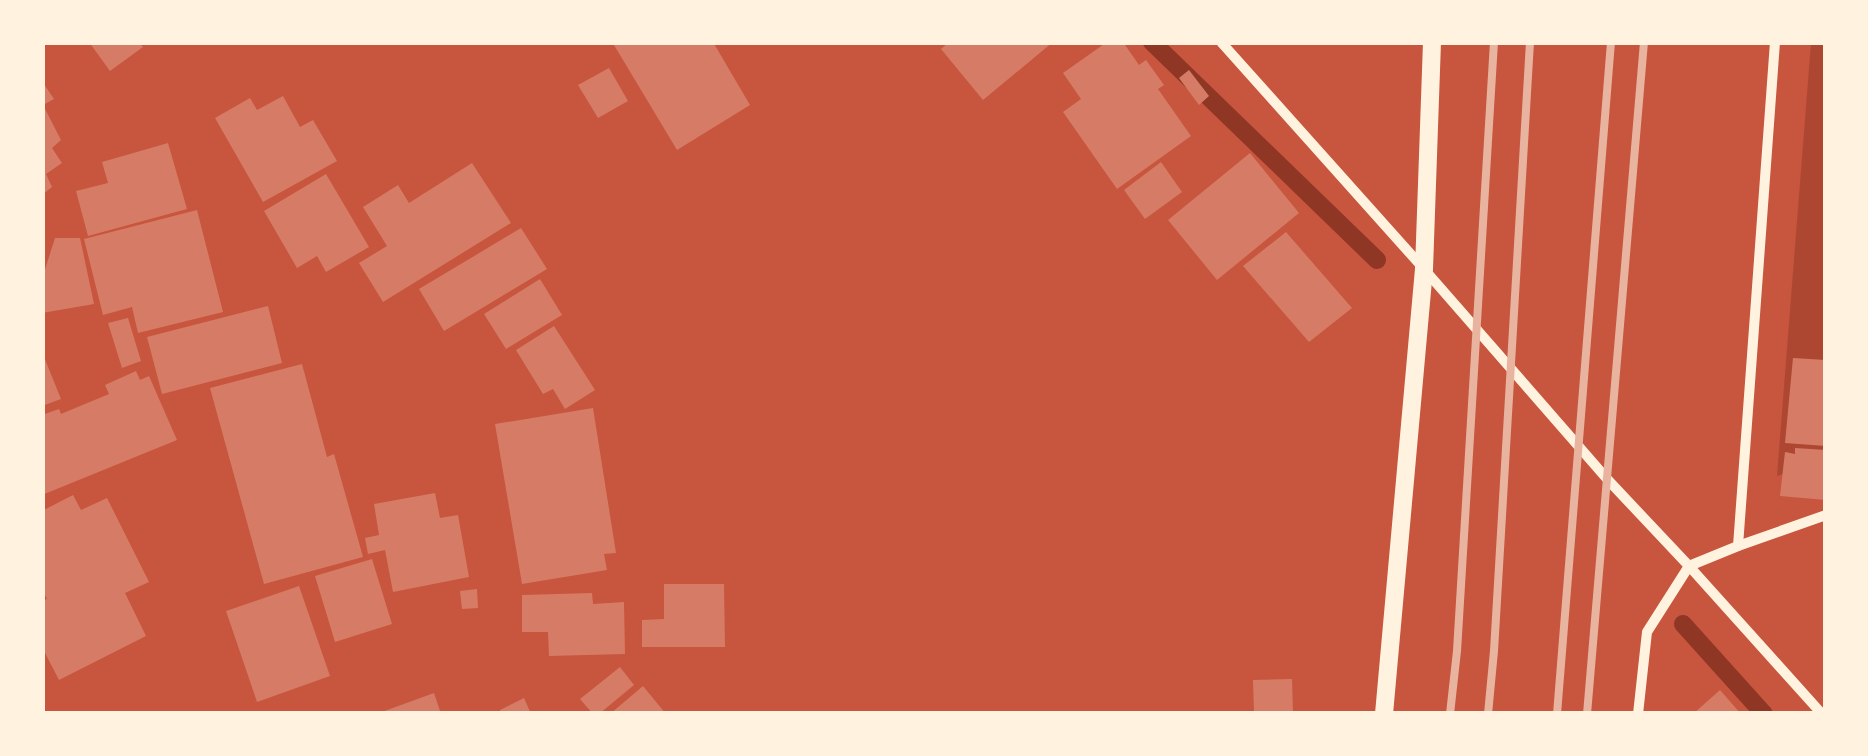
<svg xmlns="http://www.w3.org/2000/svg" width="1868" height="756" font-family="Manrope,sans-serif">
<rect width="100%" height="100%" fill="#c8553d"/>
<polygon fill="#ae4732" points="1811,43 1825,43 1825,460 1777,476"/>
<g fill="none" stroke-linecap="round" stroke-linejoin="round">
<g stroke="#8f3625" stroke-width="18">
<polyline points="1152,42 1377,260"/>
<polyline points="1683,624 1764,714"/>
</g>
</g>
<g fill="#d67c66">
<polygon points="89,42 139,42 143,47 110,71"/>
<polygon points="618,42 713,42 750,105 677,150 614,45"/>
<polygon points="949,42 1053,42 983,100 941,49"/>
<polygon points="1107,42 1123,42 1139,65 1146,60 1164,85 1158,89 1191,136 1117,189 1063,112 1081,99 1063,73"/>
<polygon points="609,68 628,101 598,118 578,85"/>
<polygon points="1189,70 1209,96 1199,105 1179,78"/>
<polygon points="42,81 54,99 43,105 61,140 52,148 62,163 46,174 52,187 42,195"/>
<polygon points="283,96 300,127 313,120 337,161 263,202 215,118 250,98 257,110"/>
<polygon points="168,143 187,209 88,236 76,191 108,183 102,162"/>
<polygon points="1250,153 1299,213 1217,280 1168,220"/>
<polygon points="1161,162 1182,192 1145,219 1124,190"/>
<polygon points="472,163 511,223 383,302 359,263 387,246 363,207 398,185 409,203"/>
<polygon points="326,174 369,247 326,272 317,256 297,268 264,211"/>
<polygon points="197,210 223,312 138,333 132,307 103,315 84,239"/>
<polygon points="521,228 547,269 444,331 419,289"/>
<polygon points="1286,232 1352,308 1309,342 1243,266"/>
<polygon points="55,238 80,238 94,304 42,313 42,279"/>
<polygon points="540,279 562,315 506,349 484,314"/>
<polygon points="268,306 282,363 162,394 147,337"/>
<polygon points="128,318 141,361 122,368 108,323"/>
<polygon points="554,326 595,390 565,409 553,389 543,394 516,350"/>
<polygon points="42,352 61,399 42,406"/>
<polygon points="1793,358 1826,360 1826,446 1785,443"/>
<polygon points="302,364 327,457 334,454 363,557 264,584 210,388"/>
<polygon points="136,371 140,380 149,376 177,440 42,495 42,415 59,409 61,414 109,394 105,385"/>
<polygon points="593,408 616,553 604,554 607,570 522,584 495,424"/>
<polygon points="1795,448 1826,450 1826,500 1780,496 1785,452 1795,454"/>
<polygon points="435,493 440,518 458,515 469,577 393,592 385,550 368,554 365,538 379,535 374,504"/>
<polygon points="73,495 81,510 107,498 149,582 125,593 146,636 59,680 42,647 42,601 47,599 42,589 42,511"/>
<polygon points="372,559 392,624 335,642 315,576"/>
<polygon points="664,584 724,584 725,647 642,647 642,620 664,619"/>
<polygon points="299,586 330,676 257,702 226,611"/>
<polygon points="477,589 478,608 462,609 460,591"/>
<polygon points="592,593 593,604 624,602 625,654 549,656 548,632 522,632 522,595"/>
<polygon points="620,667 634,685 599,714 593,714 580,699"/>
<polygon points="1292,679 1293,714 1254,714 1253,680"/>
<polygon points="643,686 666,714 610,714"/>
<polygon points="1720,690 1741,714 1693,714"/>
<polygon points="434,693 441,714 379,714 379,713"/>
<polygon points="524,698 531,714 501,714 500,710"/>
</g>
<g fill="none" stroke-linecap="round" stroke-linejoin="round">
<g stroke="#fff3e0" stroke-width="10">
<polyline points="1221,42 1424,269 1608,480 1689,566 1822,714"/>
<polyline points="1738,546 1826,515"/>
<polyline points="1638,714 1647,632 1689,566 1738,546 1775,42"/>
</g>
<polyline stroke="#fff3e0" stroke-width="18" points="1384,714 1424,269 1432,42"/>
<g stroke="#e9b49f" stroke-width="8">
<polyline points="1450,714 1457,651 1494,42"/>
<polyline points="1488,714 1494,651 1530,42"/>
<polyline points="1557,714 1611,42"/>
<polyline points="1587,714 1644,42"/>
</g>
</g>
<rect width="1868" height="756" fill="none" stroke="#fff3e0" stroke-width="90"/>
</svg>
